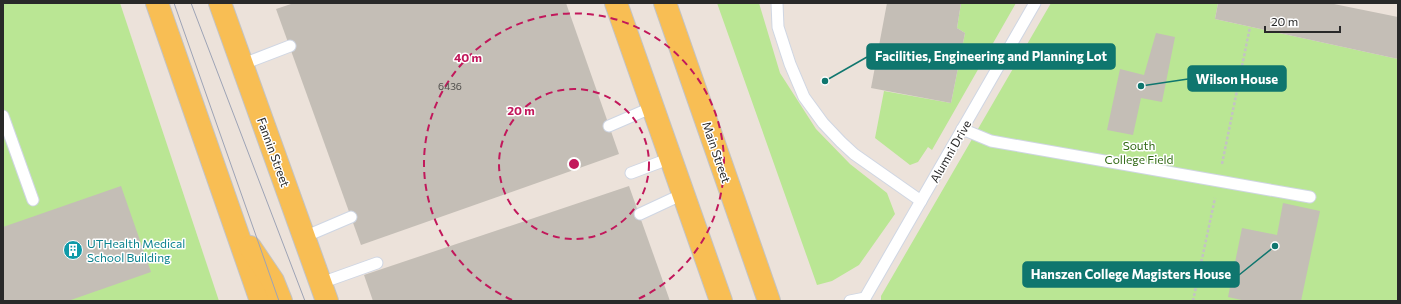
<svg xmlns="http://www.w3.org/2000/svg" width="1401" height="304" font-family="Commissioner,sans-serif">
<rect width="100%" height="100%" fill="#ece2da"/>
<g fill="#bae694">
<polygon points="3,3 120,3 219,301 3,301"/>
<polygon points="717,3 759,3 780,73 816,129 850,164 887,193 895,214 859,265 832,281 817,285"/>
<polygon points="961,3 1016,3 932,150 928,147 918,162 910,165 875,138 884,91 951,103 965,33 957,28"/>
<polygon points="1051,3 1218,3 1215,19 1398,59 1398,301 881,301 881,296"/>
</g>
<g fill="#c4beb6">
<polygon points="294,3 566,3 619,154 361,245 276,9"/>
<polygon points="887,3 961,3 957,28 965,33 951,103 871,88"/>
<polygon points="1218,3 1329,3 1398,17 1398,59 1215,19"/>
<polygon points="1156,33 1175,37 1162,102 1141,98 1133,135 1107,130 1120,69 1144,75"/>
<polygon points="121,186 151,272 68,301 3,301 3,227"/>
<polygon points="629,186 670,301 373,301 364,275"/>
<polygon points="1283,203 1320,211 1301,301 1246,301 1228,297 1242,228 1277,235"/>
</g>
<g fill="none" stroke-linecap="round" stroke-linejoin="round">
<g stroke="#cfd6e3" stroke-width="13">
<g id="service">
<polyline points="777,3 778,27 790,64 804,97 823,123 841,142 854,154 921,201"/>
<polyline points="243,64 290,46"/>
<polyline points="3,116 33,200"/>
<polyline points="609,126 653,107"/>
<polyline points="962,129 991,141 1310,197"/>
<polyline points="631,173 671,158"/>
<polyline points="640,214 683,194"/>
<polyline points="304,237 351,217"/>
<polyline points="321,283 377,263"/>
<polyline points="865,298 1035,3"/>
<polyline points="850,301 865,298"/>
</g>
</g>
<g stroke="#c3c3c3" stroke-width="24">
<g id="primary">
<polyline points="157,3 261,301"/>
<polyline points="220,3 327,301"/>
<polyline points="616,3 721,301"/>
<polyline points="665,3 769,301"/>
<polyline points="250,247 273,281 281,301"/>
</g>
</g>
<g stroke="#c3c3c3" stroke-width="2.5" stroke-dasharray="3 2" stroke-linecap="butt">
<polyline points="1222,164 1250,27"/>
<polyline points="1193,301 1215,198"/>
</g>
<use href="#service" stroke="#fff" stroke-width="11"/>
<use href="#primary" stroke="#f8be54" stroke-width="22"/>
<g stroke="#9da3b5" stroke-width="1">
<polyline points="174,3 279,301"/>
<polyline points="191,3 305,301"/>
</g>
</g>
<g fill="none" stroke="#c2185b" stroke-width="2" stroke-dasharray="7 5">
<circle cx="574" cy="164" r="75"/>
<path d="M512 300A150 150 0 1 1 636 300"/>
</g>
<defs>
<g id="building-disc" transform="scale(1)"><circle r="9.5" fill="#0f9aa8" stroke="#fff"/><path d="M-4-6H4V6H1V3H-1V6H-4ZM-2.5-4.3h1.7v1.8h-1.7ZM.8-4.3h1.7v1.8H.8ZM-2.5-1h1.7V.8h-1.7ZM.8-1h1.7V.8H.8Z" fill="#fff"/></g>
</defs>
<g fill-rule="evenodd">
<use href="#building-disc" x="73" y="250"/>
</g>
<g text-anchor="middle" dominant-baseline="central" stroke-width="3" stroke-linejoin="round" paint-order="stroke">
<g font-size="10" fill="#504e4c">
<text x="450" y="86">6436</text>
</g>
<g font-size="12" fill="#326a16" stroke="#fff">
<text x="1139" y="145">South<tspan x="1139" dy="14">College Field</tspan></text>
</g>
<g font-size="12" fill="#292929" stroke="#fff">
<text transform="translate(950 151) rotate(-60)">Alumni Drive</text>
<text transform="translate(274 152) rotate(70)">Fannin Street</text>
<text transform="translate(717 152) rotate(71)">Main Street</text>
</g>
<g font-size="12" fill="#0d838f" stroke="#fff" text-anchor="start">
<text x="87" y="243">UTHealth Medical<tspan x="87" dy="14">School Building</tspan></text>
</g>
</g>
<circle cx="574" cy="164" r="6" fill="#c2185b" stroke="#fff" stroke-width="2"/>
<g font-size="12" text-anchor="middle" font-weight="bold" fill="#c2185b" stroke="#fff" stroke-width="3" stroke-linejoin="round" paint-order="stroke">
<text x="468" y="62">40 m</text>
<text x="521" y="115">20 m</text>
</g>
<path fill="none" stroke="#0f766e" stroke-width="1.5" d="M825 81L867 57M1141 86L1188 79M1275 246L1239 275"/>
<g fill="#0f766e" stroke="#fff" stroke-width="1.5">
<circle cx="825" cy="81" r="4"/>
<circle cx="1141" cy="86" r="4"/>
<circle cx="1275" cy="246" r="4"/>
</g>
<g fill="#0f766e" stroke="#0f766e" stroke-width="1.5">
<rect x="867" y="44" width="248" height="25" rx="4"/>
<rect x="1188" y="66" width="98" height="25" rx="4"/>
<rect x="1023" y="262" width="216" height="25" rx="4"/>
</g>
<g font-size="13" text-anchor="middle" font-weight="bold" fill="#fff">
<text x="991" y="61">Facilities, Engineering and Planning Lot</text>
<text x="1237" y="84">Wilson House</text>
<text x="1131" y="279">Hanszen College Magisters House</text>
</g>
<rect width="1401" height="304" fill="none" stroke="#292929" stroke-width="8"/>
<path d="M1265 26v6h75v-6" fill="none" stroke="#292929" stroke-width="2"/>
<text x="1271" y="26" font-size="12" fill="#292929" stroke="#ffffff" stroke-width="3" paint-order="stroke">20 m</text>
</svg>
